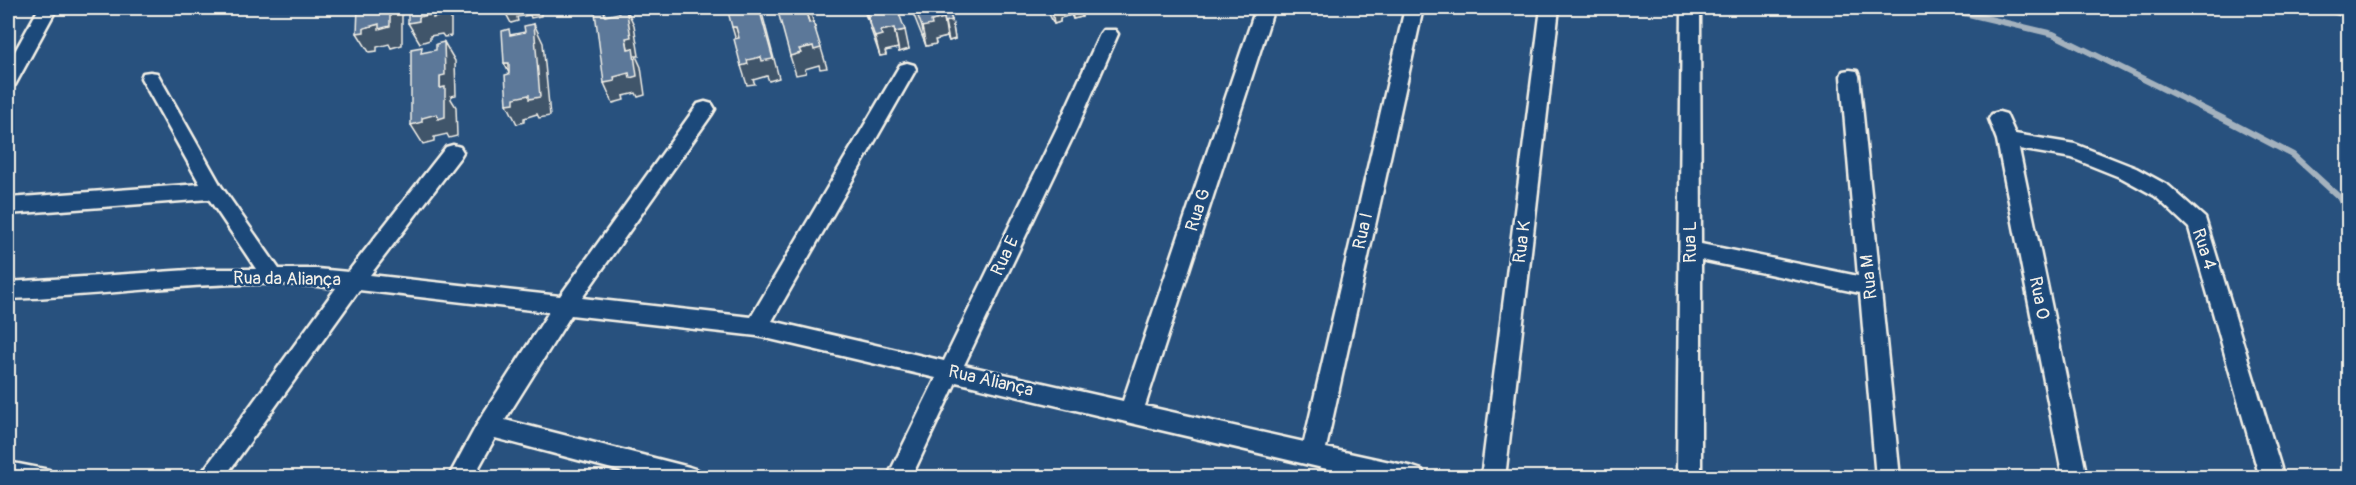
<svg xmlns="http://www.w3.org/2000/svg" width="2356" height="485" font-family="Pangolin,sans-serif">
<rect width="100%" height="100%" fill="#28517e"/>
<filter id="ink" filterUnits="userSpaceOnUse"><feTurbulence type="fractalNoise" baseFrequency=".0167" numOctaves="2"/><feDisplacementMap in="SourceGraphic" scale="12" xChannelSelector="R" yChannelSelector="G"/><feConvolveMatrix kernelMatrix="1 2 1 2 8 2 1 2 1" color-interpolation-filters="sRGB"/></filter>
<g filter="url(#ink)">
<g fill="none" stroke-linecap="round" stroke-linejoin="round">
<polyline stroke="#a4b2be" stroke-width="6" points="1943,8 2053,34 2228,121 2293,155 2339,197 2348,214"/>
<g stroke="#f4f1e8" stroke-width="5">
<g id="minor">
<polygon points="39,8 57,8 15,85 8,86 8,64"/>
<path d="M1256,8h18l-129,398 159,36 101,-434h18l-97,440 87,19 9,3 3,8h-60l-409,-96 -45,96h-24l49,-100 -179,-42 -186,-21 -66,105 184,47 9,3 3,8h-55l-151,-40 -22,40h-25l32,-59 69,-107 -190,-22 -135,188h-26l138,-190c-109,-13 -219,8 -328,11v-17l196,-13h52l-47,-70 -201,15v-16l192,-14 -59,-106 2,-5 7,-1 7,1 64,113 58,83h38l31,3 98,-125 7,-2 7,2 3,5 -3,5 -90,118 190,21 138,-192 7,-2 7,2 3,5 -3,5 -130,184 169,19 149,-252 7,-2 7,2 2,4 -144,252 172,40 113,-233 43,-94 3,-4h12l3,4 -41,94 -113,237 159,36z"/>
<polygon points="1541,8 1559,8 1505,478 1481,478"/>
<polygon points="1682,8 1700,8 1701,244 1858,276 1841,76 1843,71 1850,70 1857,71 1859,76 1900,478 1876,478 1860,293 1701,260 1701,478 1677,478"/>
<polygon points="2331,8 2348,8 2348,16 2334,12"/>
<polygon points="1999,112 2006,114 2015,134 2075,144 2136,168 2169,186 2205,218 2284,478 2260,478 2189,228 2155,196 2122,178 2072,158 2019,149 2087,478 2063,478 1997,140 1989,119 1992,114"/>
<polygon points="8,462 49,470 52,478 8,478"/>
</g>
</g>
<use href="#minor" fill="#1f4a7a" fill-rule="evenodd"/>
</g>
<g fill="#4e6784" stroke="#f4f1e8" stroke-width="1.5">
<polygon points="863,8 897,8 909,49 899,52 898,48 885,51 886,55 880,56 871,30 868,19 867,19"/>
<polygon points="911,8 947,8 952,20 955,39 949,41 947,37 935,40 936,44 926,46"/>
<polygon points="1046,8 1081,8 1082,17 1073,19 1071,15 1060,18 1060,22 1054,24"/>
</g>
<g fill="#40546b" stroke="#f4f1e8" stroke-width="1.5">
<polygon points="390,8 402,8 402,45 391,48 389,44 377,47 377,51 369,52 357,33 364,28 379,24"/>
<polygon points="440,8 449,8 451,10 451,36 444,37 442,34 430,36 430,40 420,43 408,23 419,17"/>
<polygon points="503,8 541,8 541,16 531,18 530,15 517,17 518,21 511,23"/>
<polygon points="556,8 568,8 569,11 559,13"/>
<polygon points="626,8 634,25 639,56 636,56 641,67 645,95 638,97 636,93 623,96 624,100 613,103 604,83 614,77 628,49 626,38"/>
<polygon points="759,8 761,9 779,78 769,81 767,76 753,80 755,84 747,85 741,66 747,60"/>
<polygon points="864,8 868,8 871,18 866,11 868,19 867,19"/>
<polygon points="1052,8 1070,8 1071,15 1060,18 1060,22 1054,24"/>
<polygon points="1072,8 1081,8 1082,17 1073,19"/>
<polygon points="1098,8 1109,8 1107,8 1107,12 1098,14"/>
<polygon points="810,11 816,30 812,31 806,12"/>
<polygon points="944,18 947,37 935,40 936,44 926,46 922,27 931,21"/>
<polygon points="952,20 955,39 949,41 945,22"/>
<polygon points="534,24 543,43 550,116 539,118 537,114 524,118 524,122 517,124 507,104 514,98"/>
<polygon points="732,27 736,27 742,46 738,47"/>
<polygon points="894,28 898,48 885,51 886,55 880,56 875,37 880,31"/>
<polygon points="905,30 909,49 899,52 895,32"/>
<polygon points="444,42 455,61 456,95 451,96 451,99 456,107 457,136 449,138 447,134 434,137 434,141 423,144 411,125 422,118 440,88 440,76"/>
<polygon points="813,46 821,48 827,68 820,69 819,65 805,69 806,73 796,75 790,56 799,49"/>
<polygon points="504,63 509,63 514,83"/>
</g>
<g fill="#5b7899" stroke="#f4f1e8" stroke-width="1.5">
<polygon points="358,8 390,8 390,26 379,29 379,24 364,28 364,32 357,33"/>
<polygon points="408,8 440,8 440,16 433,18 433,14 419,17 419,21 408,23"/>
<polygon points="619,8 626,8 631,37 626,38 628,49 633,48 637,76 630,78 629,73 614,77 615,81 604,83 595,12 604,10 605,16 619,13"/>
<polygon points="727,8 759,8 773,59 762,61 761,57 747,60 748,64 741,66 734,39 739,38 736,27 732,27"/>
<polygon points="777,8 809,8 810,11 806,12 809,23 813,22 821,48 814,50 813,46 799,49 801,53 790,56"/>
<polygon points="869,8 897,8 905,30 895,32 894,28 880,31 882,35 875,37 866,11 870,10"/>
<polygon points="915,8 947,8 952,20 945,22 944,18 931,21 932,25 922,27"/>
<polygon points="534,24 540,97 529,99 529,95 514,98 514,103 507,104 505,75 509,74 509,63 504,63 502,31 509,29 510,35 525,32 524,26"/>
<polygon points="444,42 445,75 440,76 440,88 445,87 445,117 438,119 437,114 422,118 422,122 411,125 411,49 422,47 421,53 436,50 436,44"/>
</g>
</g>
<g text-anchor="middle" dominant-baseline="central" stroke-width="5" stroke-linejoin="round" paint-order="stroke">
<g font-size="18" fill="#f4f1e8" stroke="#1f4a7a">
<text transform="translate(1198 210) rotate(-72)">Rua G</text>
<text transform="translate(1363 231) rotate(-77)">Rua I</text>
<text transform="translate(1522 242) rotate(-83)">Rua K</text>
<text transform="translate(1690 242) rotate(-90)">Rua L</text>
<text transform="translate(2204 249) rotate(72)">Rua 4</text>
<text transform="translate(1005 256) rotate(-64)">Rua E</text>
<text transform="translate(1869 277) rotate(-96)">Rua M</text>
<text transform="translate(287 279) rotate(1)">Rua da Aliança</text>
<text transform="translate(2039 298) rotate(79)">Rua O</text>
<text transform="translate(991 381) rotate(13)">Rua Aliança</text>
</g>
</g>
<rect width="2356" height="485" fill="none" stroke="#1f4a7a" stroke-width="30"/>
<rect x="15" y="15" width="2326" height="455" fill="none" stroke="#f4f1e8" stroke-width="2" filter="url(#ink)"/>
</svg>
